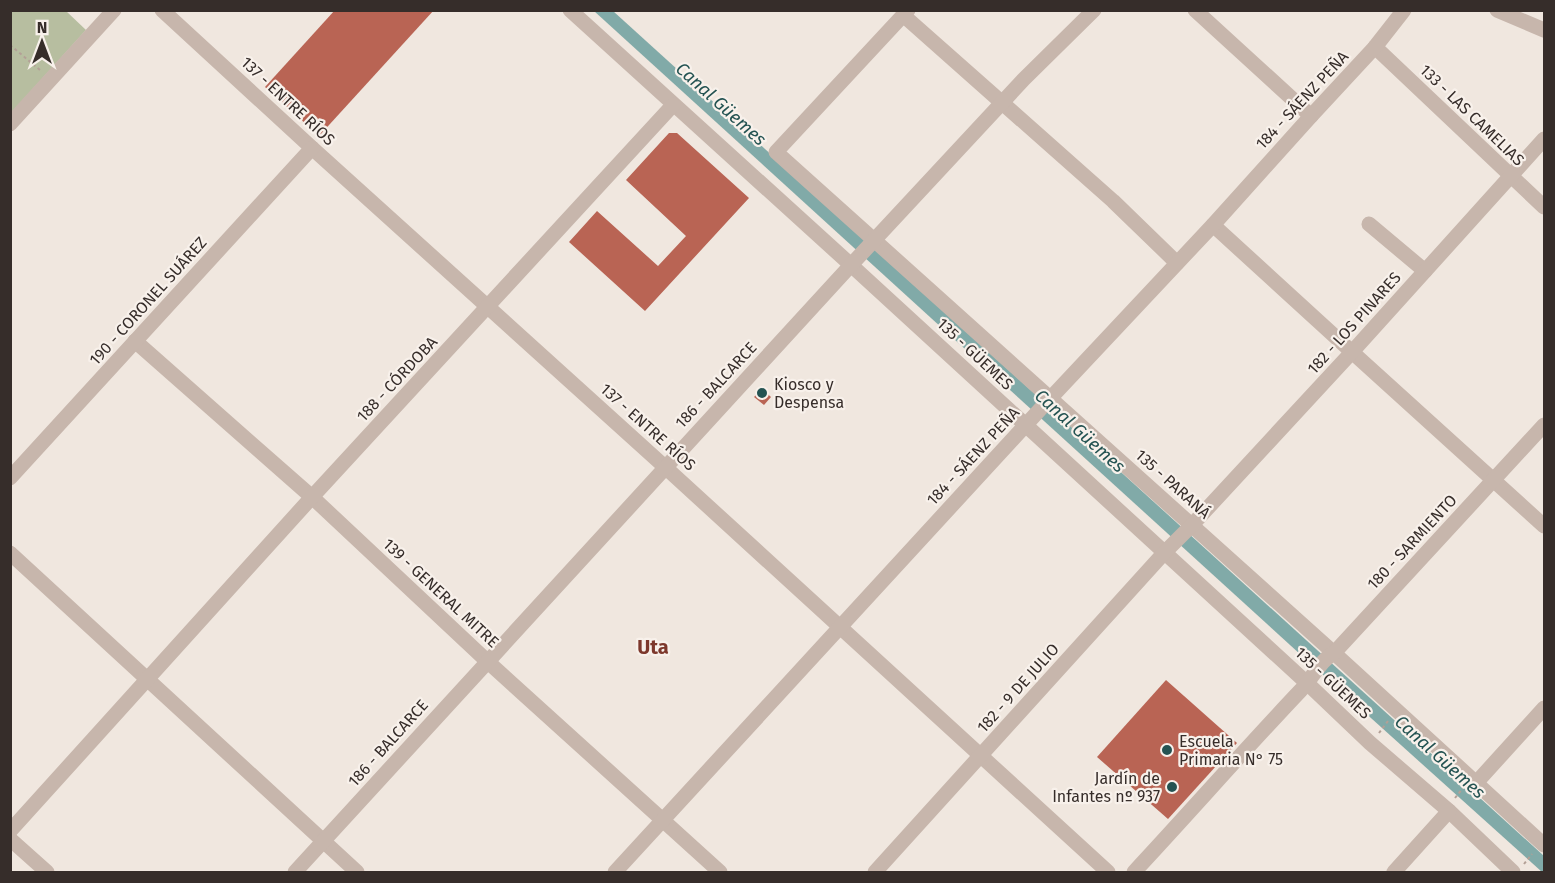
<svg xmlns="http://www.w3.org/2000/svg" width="1555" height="883" font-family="'Fira Sans',sans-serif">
<rect width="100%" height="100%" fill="#f0e7df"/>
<polygon fill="#b7bea0" points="11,11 66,11 86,30 11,113"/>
<polygon fill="#81aaa8" points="594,11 613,11 1544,856 1544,872 1542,872 1301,655"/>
<g fill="#b96454">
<polygon points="335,10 434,10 319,136 265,87"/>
<polygon points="669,133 677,133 749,198 645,311 569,242 597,211 658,266 686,236 626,180"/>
<polygon points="762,389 771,397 764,405 754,397"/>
<polygon points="1166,680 1237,743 1168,819 1097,757"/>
</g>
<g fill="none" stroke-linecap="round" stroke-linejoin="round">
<g stroke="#b3a096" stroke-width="2" stroke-dasharray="3 3" stroke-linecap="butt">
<polyline points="10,45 40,70"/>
<polyline points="1379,733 1388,721"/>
<polyline points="1455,798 1463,788"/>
<polyline points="1524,864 1532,854"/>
</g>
<g stroke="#c7b6ac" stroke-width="15">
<polyline points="162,10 312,148 665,467 1108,872"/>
<polyline points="570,10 851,265 1308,684 1370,743 1449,811 1513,872"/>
<polyline points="908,10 776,152 1334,653 1544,845"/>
<polyline points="1195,10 1311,116"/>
<polyline points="1497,10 1544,30"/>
<polyline points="903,15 1113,201 1177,263"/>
<polyline points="1375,47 1544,207"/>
<polyline points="10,124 114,10"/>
<polyline points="1369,224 1425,271"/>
<polyline points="1213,225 1352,352 1544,526"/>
<polyline points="135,341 312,497 487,661 720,872"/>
<polyline points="10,478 312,148"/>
<polyline points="10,553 357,872"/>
<polyline points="1476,783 1544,708"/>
<polyline points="10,831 312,497 673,105"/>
<polyline points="10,839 47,872"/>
<polyline points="295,872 851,265 1024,79 1094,10"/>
<polyline points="615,872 1045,404 1213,225 1311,116 1375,47 1404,10"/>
<polyline points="875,872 1164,553 1192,525 1352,352 1544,139"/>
<path d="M1134,872c56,-60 110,-122 167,-182 11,-11 19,-30 33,-37l210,-228"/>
<polyline points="1394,872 1449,811"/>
</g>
</g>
<g fill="#245352" stroke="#f8f1eb" stroke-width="2">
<circle cx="762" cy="393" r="6"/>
<circle cx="1167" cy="750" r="6"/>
<circle cx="1172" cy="787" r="6"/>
</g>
<g text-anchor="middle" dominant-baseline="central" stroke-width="4.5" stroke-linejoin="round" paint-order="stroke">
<g font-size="16" fill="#362d2a" stroke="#f8f1eb">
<text transform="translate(1302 100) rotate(-47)">184 - SÁENZ PEÑA</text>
<text transform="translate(288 101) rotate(43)">137 - ENTRE RÍOS</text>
<text transform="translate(1472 115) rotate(44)">133 - LAS CAMELIAS</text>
<text transform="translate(148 301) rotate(-48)">190 - CORONEL SUÁREZ</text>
<text transform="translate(1354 323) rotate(-48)">182 - LOS PINARES</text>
<text transform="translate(975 354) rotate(43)">135 - GÜEMES</text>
<text transform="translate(397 379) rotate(-47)">188 - CÓRDOBA</text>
<text transform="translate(716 385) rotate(-47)">186 - BALCARCE</text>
<text transform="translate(648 427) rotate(42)">137 - ENTRE RÍOS</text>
<text transform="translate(973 456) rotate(-47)">184 - SÁENZ PEÑA</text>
<text transform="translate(1173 484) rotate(42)">135 - PARANÁ</text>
<text transform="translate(1412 542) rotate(-47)">180 - SARMIENTO</text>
<text transform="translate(441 593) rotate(43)">139 - GENERAL MITRE</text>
<text transform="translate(1333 683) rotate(43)">135 - GÜEMES</text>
<text transform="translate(1018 688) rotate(-48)">182 - 9 DE JULIO</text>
<text transform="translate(388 743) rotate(-48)">186 - BALCARCE</text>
</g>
<g font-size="16" fill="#362d2a" stroke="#f8f1eb" text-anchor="start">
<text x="774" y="384">Kiosco y<tspan x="774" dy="18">Despensa</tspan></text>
<text x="1179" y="741">Escuela<tspan x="1179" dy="18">Primaria N° 75</tspan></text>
<text x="1160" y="778" text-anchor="end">Jardín de<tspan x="1160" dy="18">Infantes nº 937</tspan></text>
</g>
<g font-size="18" font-style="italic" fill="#245352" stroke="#f8f1eb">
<text transform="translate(721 104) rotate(42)">Canal Güemes</text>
<text transform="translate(1080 431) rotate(42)">Canal Güemes</text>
<text transform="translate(1440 757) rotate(42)">Canal Güemes</text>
</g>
<g font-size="20" font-weight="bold" fill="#7d382c" stroke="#f8f1eb">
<text x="653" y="647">Uta</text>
</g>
</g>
<rect width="1555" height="883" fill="none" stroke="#362d2a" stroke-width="24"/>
<g transform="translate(42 42)" stroke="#f8f1eb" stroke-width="4.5" paint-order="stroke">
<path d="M0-4.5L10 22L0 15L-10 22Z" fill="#362d2a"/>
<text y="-9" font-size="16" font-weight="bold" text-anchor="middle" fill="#362d2a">N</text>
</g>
</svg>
